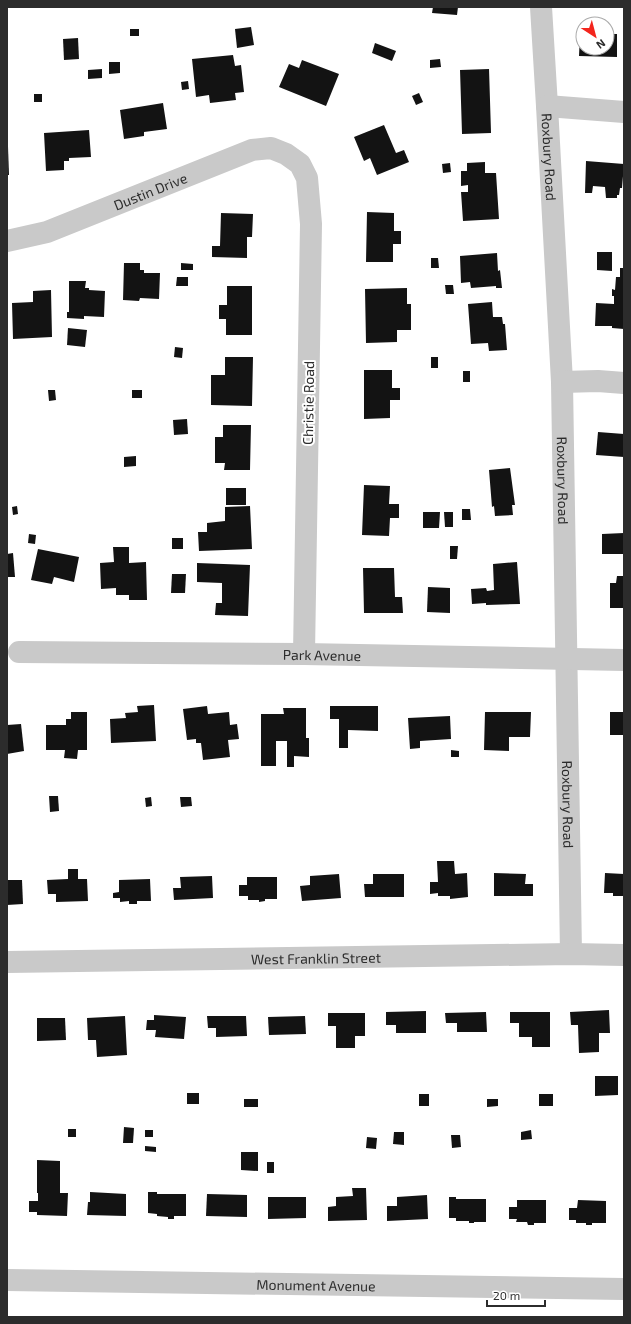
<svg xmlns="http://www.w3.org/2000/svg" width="631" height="1324" font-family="'Exo 2',sans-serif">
<rect width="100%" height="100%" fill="#fff"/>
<g fill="#131313">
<polygon points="433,7 458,7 457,15 432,13"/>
<polygon points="251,27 254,45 237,48 235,29"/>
<rect x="130" y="29" width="9" height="7"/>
<polygon points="580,34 583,34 583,48 607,48 607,34 617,34 617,57 579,56"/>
<polygon points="78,38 79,59 64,60 63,39"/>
<polygon points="375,43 396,51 392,61 372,53"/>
<polygon points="233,55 235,66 241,65 244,92 235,93 236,100 210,103 209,95 196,97 192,59"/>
<polygon points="440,59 441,67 430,68 430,60"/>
<polygon points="302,60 339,74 326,106 279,87 289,64 299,68"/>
<polygon points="109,62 120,62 120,73 109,74"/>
<polygon points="102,69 102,78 88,79 88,70"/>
<polygon points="489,69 491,133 462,134 460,70"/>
<polygon points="188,81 189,89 182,90 181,82"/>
<polygon points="419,93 423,102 416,105 412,96"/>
<rect x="34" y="94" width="8" height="8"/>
<polygon points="163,103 167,129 144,132 144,136 124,139 120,110"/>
<polygon points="384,125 396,153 404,150 409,162 377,175 370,158 364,161 354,137"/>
<polygon points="89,130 91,157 69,158 69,161 64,161 64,170 46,171 44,133"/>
<polygon points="7,147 8,147 9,175 7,175"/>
<polygon points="586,161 624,164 622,188 620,188 619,195 617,195 617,198 606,198 605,187 593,186 592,193 585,193"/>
<polygon points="485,162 485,173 496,173 499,219 463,221 461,192 468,192 468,185 461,186 461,171 467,171 467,163"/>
<polygon points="450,163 451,172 443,173 442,164"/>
<polygon points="367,212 394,213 394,231 401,231 401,244 393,244 393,262 366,262"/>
<polygon points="221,213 253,214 252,237 247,237 247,258 212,257 212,246 220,246"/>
<polygon points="597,252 612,252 612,271 597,270"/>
<polygon points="497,253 498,271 500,270 502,288 496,288 496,286 471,288 470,282 461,283 460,256"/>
<polygon points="431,258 438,258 439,268 431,268"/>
<polygon points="124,263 140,263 140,270 144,270 144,273 160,273 159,299 140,298 139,301 123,300"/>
<polygon points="181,263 193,264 193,270 181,270"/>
<polygon points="620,268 624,268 624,329 612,328 612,326 595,326 596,303 614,304 614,296 612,296 612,289 615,290 616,277 620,277"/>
<polygon points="177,277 188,277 188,286 176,286"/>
<polygon points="69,281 86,281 85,288 89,288 89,290 105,291 104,317 84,316 84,319 67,318 67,312 69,312"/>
<polygon points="445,285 453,285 454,294 446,294"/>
<polygon points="227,286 252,286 252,335 226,335 226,319 219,319 219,305 227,305"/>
<polygon points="407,288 407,304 411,304 411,330 397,330 397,342 366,343 365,289"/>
<polygon points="51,290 52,337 13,339 12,303 33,302 33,291"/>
<polygon points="492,302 493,317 502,317 503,324 505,324 507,350 489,351 488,343 471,344 468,304"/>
<polygon points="68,328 87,330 85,347 67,345"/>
<polygon points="175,347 183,348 182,358 174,357"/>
<polygon points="225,357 253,357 252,406 211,405 211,375 225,375"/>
<rect x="431" y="357" width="7" height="11"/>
<polygon points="364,370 392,370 392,388 400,388 400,400 390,400 390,418 364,419"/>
<rect x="463" y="371" width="7" height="11"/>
<polygon points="48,390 55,390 56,400 49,401"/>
<rect x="132" y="390" width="10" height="8"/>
<polygon points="187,419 188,434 174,435 173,420"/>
<polygon points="223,425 251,425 250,470 224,470 225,463 215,463 215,437 223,437"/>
<polygon points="598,432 624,434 624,457 596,455"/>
<polygon points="136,456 136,466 124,467 124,457"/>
<polygon points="510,468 515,505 512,505 513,515 495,516 494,506 492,507 489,470"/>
<polygon points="364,485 390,486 389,504 399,504 399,518 390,518 389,536 362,535"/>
<rect x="226" y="488" width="20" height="17"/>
<polygon points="17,506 18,514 13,515 12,507"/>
<polygon points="250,506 252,549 199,551 198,532 207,532 207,523 225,521 225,507"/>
<polygon points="462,509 470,509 471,520 462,520"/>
<polygon points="423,512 440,512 439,528 423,528"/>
<polygon points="444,512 453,512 453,527 445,527"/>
<polygon points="624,533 624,554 602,554 602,534"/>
<polygon points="29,534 36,535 35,544 28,543"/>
<rect x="172" y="538" width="11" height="11"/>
<polygon points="450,546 458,546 457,559 450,559"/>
<polygon points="113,547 129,547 129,563 146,562 147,600 129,600 129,595 116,595 116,588 101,589 100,563 114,562"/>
<polygon points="38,549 79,557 74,582 54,577 52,584 31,580"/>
<polygon points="13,553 15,577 7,577 7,554"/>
<polygon points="517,562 520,604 486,605 486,603 472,604 471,589 486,588 487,591 494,590 493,564"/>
<polygon points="197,563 250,565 248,616 215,615 216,603 222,603 222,583 197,582"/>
<polygon points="363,568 394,568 395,597 402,597 403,613 364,613"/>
<polygon points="172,574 186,574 185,593 171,593"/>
<polygon points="617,576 624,576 624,608 610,608 610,583 616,583"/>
<polygon points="428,587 450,588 450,613 427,612"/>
<polygon points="154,705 156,741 111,743 110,719 126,718 125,713 138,712 137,706"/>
<polygon points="207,706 208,714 229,712 230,725 237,724 239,739 228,740 230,757 203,760 201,743 196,743 196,739 187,740 183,709"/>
<polygon points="330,706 378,706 378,731 348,730 348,748 339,748 339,719 330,719"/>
<polygon points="283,708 306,708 306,738 309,738 309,757 294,756 294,767 287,767 287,741 276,741 276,766 261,766 261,714 284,714"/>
<polygon points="71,712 87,712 87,750 78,750 77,759 64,758 65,750 46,750 46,725 66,725 66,719 71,719"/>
<polygon points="485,712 531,712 530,737 509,737 509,751 484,750"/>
<rect x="610" y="712" width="14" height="23"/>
<polygon points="450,716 451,739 420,741 420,748 410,749 408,718"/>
<polygon points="21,724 24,751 7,754 7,725"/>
<polygon points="451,750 459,751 459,757 451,757"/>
<polygon points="49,796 58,796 59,811 50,812"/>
<polygon points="151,797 152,806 146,807 145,798"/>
<polygon points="180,797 191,797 192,806 181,807"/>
<polygon points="437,861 454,861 455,874 467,873 468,897 450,899 450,896 438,896 438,893 430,894 430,882 438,882"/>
<polygon points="68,869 78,869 78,879 87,879 88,901 56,902 56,894 48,894 47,880 68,879"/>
<polygon points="494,873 526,874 525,884 533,884 533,896 494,896"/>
<polygon points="605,873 624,874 624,896 613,896 613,893 604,893"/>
<polygon points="339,874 341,898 302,901 300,886 310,885 310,876"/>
<polygon points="373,874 404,874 404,897 365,897 364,884 373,884"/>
<polygon points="212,876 213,898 174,900 173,888 181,888 180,877"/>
<polygon points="247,877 277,877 277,899 265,899 265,901 259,902 259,900 248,900 248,896 239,896 239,885 247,885"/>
<polygon points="150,879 151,901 137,901 137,904 129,904 129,901 120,902 120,898 113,898 113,893 119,892 119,880"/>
<polygon points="7,880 22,880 23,904 7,905"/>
<polygon points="609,1010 610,1033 599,1033 599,1052 579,1053 578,1025 571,1025 570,1012"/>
<polygon points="426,1011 426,1033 396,1033 396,1025 386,1025 386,1012"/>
<polygon points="486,1012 487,1032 457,1032 457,1023 446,1023 445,1013"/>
<polygon points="510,1012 550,1012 550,1047 532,1047 532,1037 519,1037 519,1023 510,1023"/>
<polygon points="328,1013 365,1013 365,1036 355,1036 355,1048 336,1048 336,1026 328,1026"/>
<polygon points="154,1015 186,1017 184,1039 155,1037 156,1030 146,1030 147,1020 154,1020"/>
<polygon points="125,1016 127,1055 97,1057 96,1040 88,1040 87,1018"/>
<polygon points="207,1016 246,1016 247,1036 216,1037 216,1028 208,1028"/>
<polygon points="305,1016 306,1034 269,1035 268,1017"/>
<polygon points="37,1018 65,1018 66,1040 37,1041"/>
<polygon points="595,1076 618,1076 618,1095 595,1096"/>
<rect x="187" y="1093" width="12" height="11"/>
<rect x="419" y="1094" width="10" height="12"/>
<rect x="539" y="1094" width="14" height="12"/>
<rect x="244" y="1099" width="14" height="8"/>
<polygon points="487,1099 498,1099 498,1106 487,1107"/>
<polygon points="124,1127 134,1128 133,1143 123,1143"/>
<rect x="68" y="1129" width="8" height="8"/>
<rect x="145" y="1130" width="8" height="7"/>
<polygon points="531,1130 532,1139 521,1140 521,1132"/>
<polygon points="394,1132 404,1132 404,1145 393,1144"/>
<polygon points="451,1135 460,1135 461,1147 452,1148"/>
<polygon points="367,1137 377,1138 376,1149 366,1148"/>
<polygon points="145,1146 156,1147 156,1152 145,1151"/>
<polygon points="241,1152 258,1152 258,1171 241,1170"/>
<polygon points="37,1160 60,1161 60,1193 68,1193 67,1216 37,1215 37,1212 29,1212 29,1201 38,1201 38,1193 37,1193"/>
<rect x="267" y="1162" width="7" height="11"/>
<polygon points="352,1188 366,1188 367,1220 328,1221 328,1207 336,1206 336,1197 353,1196"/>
<polygon points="90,1192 126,1194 126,1216 87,1215 88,1202 90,1202"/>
<polygon points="148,1192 157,1192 157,1194 186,1194 186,1216 174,1216 174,1219 168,1219 168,1217 157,1216 157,1214 148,1213"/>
<polygon points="207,1194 247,1195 247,1217 206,1216"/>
<polygon points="427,1195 428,1219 387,1221 387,1206 397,1206 397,1197"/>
<polygon points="268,1197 306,1197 306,1218 268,1219"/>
<polygon points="449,1197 456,1197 456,1199 486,1199 486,1222 474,1222 474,1223 469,1223 469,1221 456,1221 456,1218 449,1218"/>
<polygon points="517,1200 546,1200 546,1223 534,1223 534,1225 528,1225 527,1222 516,1222 517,1219 509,1219 509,1207 517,1207"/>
<polygon points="578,1200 606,1201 606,1223 592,1223 592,1225 586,1225 586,1223 576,1223 576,1220 569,1220 569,1208 577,1208"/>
</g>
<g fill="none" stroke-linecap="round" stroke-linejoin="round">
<g stroke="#c9c9c9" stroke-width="22">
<path id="s1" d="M541,7l6,99 15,276 9,572"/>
<polyline points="547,106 624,112"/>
<path id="s2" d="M7,241l40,-9 205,-82 19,-2 15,6 14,10 7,14 4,46 -7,430"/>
<polyline points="562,382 598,381 624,383"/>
<path id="s3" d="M19,652l285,2 320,6"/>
<path id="s4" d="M7,962l564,-8 53,1"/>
<path id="s5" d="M7,1280l617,9"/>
</g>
</g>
<g text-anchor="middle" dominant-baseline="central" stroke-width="4" stroke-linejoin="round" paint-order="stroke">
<g font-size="14" fill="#2c2c2c" stroke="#fff">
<text stroke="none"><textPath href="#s1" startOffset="150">Roxbury Road</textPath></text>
<text stroke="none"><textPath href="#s2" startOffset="152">Dustin Drive</textPath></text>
<text transform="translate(308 403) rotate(-89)">Christie Road</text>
<text stroke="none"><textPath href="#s1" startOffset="474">Roxbury Road</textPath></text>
<text stroke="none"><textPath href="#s3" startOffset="303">Park Avenue</textPath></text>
<text stroke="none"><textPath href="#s1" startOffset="798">Roxbury Road</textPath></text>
<text stroke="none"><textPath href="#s4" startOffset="309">West Franklin Street</textPath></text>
<text stroke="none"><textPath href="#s5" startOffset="309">Monument Avenue</textPath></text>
</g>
</g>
<rect width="631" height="1324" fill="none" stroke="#2c2c2c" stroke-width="16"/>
<g transform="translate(595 36) rotate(144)"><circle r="19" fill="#ffffff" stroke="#ababab"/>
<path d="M0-3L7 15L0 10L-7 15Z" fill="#f3251d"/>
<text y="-6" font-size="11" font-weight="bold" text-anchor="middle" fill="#2c2c2c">N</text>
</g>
<path d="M487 1300v6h58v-6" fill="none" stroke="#2c2c2c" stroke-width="2"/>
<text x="493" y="1300" font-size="12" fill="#2c2c2c" stroke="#ffffff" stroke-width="3" paint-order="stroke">20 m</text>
</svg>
